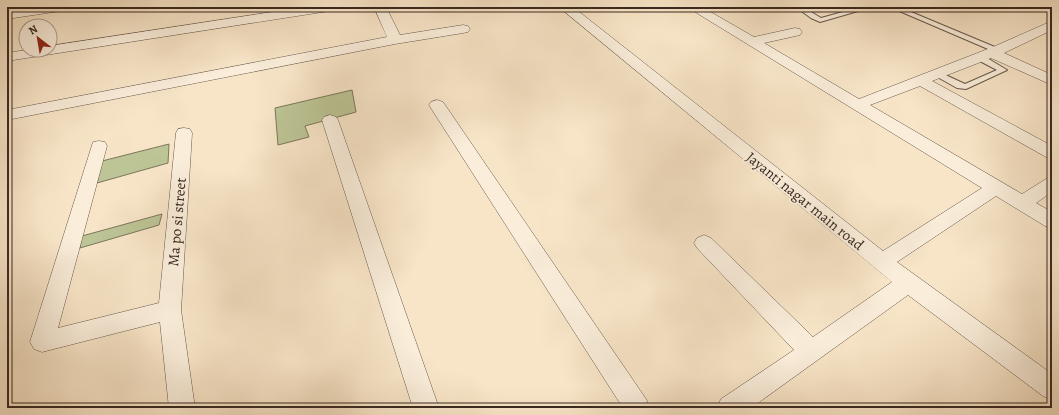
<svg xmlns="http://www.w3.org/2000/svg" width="1059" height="415" font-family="Alegreya,serif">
<rect width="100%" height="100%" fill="#f8e5c8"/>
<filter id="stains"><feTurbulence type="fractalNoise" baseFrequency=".005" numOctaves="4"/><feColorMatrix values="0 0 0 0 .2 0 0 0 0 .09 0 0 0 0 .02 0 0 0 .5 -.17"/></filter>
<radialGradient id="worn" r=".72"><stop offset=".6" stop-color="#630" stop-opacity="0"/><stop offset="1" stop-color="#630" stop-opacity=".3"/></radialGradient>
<g fill="#bdc596" stroke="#7a775c">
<polygon points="352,90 356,112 305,126 309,137 278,145 275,108"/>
<polygon points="169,144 168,163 97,183 102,161"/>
<polygon points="162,214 159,225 80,248 82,236"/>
</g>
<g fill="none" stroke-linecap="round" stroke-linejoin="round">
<g stroke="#68584b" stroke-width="2">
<g id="service">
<polygon points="796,7 803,7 821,18 861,7 872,7 820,22 811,18"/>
<polygon points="890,7 899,7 1002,50 995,52"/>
<polygon points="976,55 982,55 1007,70 966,89 957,88 932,74 936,72 939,72 965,84 997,70 976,59"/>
</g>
</g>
<g stroke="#68584b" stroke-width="1">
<g id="minor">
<polygon points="35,7 66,7 60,11 7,19 7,11"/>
<polygon points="305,7 335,7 329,11 7,61 7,53 26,50 50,50 50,46"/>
<polygon points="374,7 386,7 400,35 463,25 468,26 470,29 468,32 463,33 395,44 7,120 7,110 387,37"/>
<polygon points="559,7 573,7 883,251 982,188 687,7 702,7 754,37 795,28 800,29 802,32 800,35 764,43 859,99 993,47 1052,21 1052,30 1004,53 1052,75 1052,85 991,58 932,81 1052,146 1052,159 1046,157 920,86 870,105 1022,194 1046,179 1052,177 1052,192 1036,203 1052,212 1052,228 1045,226 996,196 897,262 1052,374 1052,400 1043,396 908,295 751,408 717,408 721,399 794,350 697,248 694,243 697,238 704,235 711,238 813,337 892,282"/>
<polygon points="635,7 650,7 644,11 637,10"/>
<polygon points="437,100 443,102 646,399 650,408 623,408 429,105 431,102"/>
<polygon points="330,115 336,117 338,120 439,408 413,408 322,120 324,117"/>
<polygon points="184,128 190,129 192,133 181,310 195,408 169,408 160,322 42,352 34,349 30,342 93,142 99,141 105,142 107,146 58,328 159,303 176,133 178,129"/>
</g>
</g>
<use href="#service" fill="#faeedb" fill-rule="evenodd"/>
<use href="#minor" fill="#faeedb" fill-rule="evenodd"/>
</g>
<g text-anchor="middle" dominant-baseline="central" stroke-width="3.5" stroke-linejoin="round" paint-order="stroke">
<g font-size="15" fill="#382921" stroke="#faeedb">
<text transform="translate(805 201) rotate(39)">Jayanti nagar main road</text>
<text transform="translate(177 222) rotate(-85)">Ma po si street</text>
</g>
</g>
<rect width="1059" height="415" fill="none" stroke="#f8e5c8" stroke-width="24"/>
<rect x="8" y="8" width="1043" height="399" fill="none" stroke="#382921" stroke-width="2"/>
<rect x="12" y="12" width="1035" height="391" fill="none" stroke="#382921"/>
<g transform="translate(38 38) rotate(329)"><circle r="19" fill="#faeedb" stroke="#ac9f91"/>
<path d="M0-3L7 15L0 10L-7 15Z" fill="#8f2418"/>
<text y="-6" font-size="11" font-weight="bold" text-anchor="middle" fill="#382921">N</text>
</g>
<rect width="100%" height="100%" filter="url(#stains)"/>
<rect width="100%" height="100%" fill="url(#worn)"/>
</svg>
